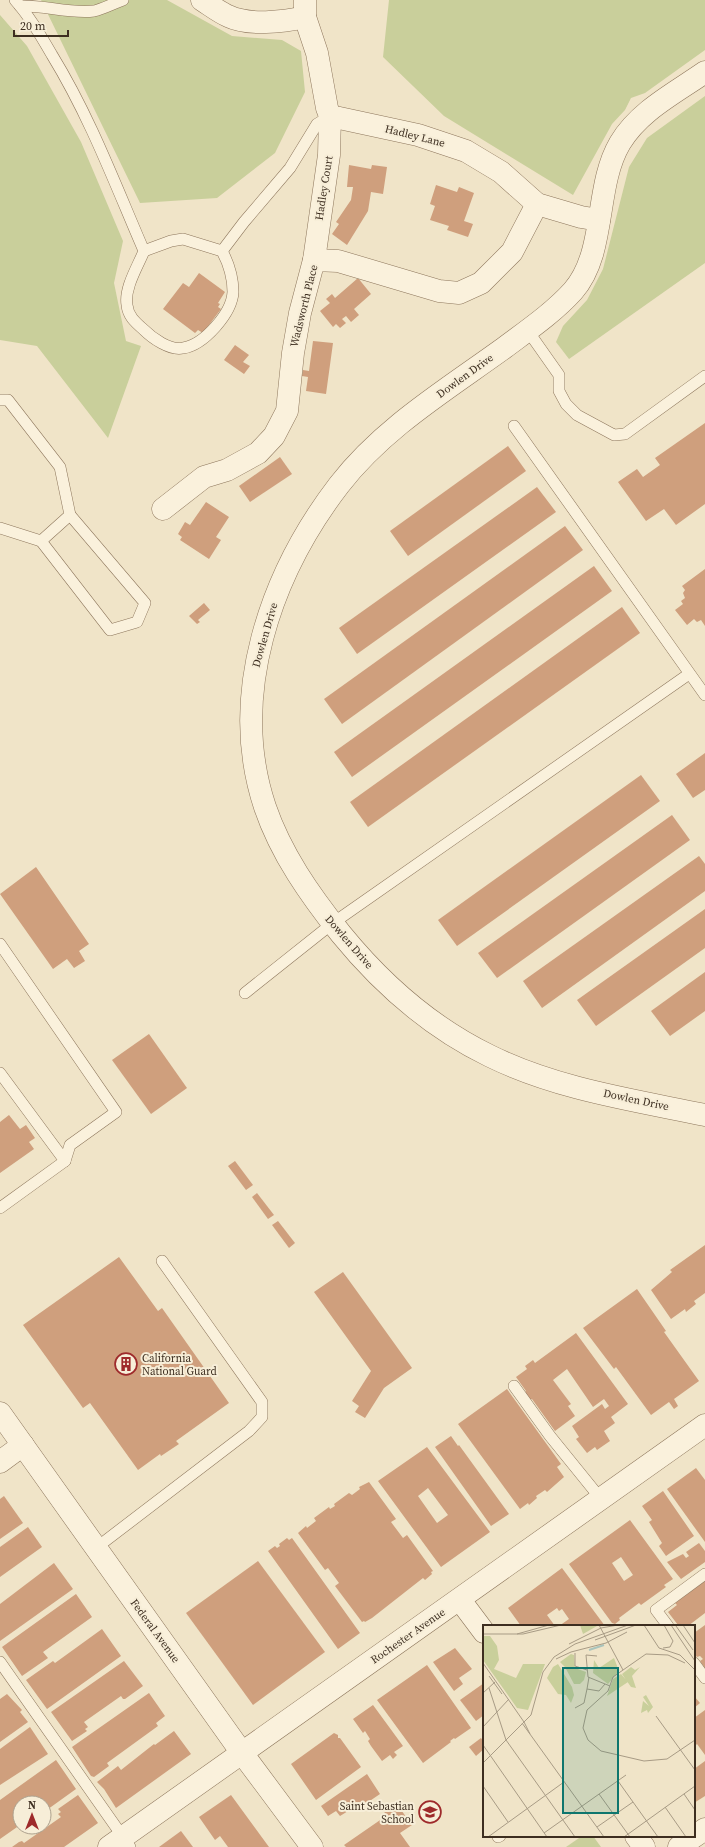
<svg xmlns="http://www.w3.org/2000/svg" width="705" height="1847" font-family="'Source Serif 4',serif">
<rect width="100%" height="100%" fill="#f0e4c8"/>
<g fill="#c9cf9b">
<polygon points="41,0 167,0 232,36 282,40 301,51 305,92 275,153 217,198 140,203"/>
<polygon points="389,0 705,0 705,50 645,93 631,98 625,110 612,124 573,195 444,116 383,57"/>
<polygon points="0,15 27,46 81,142 123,241 114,283 126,341 141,346 108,438 37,346 0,340"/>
<polygon points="705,96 705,263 569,359 556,342 563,326 587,300 603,269 629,167 647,138"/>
<polygon points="582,1836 593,1836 601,1847 566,1847"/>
</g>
<g fill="#cf9f7d" fill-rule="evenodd">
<polygon points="349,165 371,169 372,165 387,167 383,194 371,192 368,211 347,245 332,234 339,224 336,222 351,200 353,187 347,187"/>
<polygon points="436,185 457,192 459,187 474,193 464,221 473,224 468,237 447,230 449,226 430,220 435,206 430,204"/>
<polygon points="199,273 225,292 218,303 220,304 218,307 221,309 203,333 198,330 195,333 163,309 183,283 189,287"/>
<polygon points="358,278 371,294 354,309 359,315 351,322 346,316 342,319 346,323 340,328 336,324 333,327 320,311 330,303 326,299 332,294 335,298"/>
<polygon points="313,341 333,343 326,394 306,391 308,377 302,376 303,370 309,371"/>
<polygon points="235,345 249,355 243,362 250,366 244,374 224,360"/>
<polygon points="705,423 705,504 676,525 664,509 646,521 618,482 637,469 643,477 660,465 655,458"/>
<polygon points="508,446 526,471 408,556 390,531"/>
<polygon points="280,457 292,474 250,502 239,486"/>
<polygon points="537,487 556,512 357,654 339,628"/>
<polygon points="206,502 229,517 216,537 221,540 209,559 180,540 182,537 178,534 185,522 190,525"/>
<polygon points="565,526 583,550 342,724 324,699"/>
<polygon points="594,566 612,591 352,777 334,752"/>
<polygon points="705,569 705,626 701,620 697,622 694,619 687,625 675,610 683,604 681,601 685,598 683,593 685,590 682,586"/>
<polygon points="204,603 210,610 198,620 200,622 197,624 189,616"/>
<polygon points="622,607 640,633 368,827 350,802"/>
<polygon points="705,753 705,790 693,798 676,774"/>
<polygon points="641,775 660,801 457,946 438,920"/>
<polygon points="672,815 690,840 497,978 478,953"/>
<polygon points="699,856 705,864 705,891 542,1008 523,981"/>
<polygon points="36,867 89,944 79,951 85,961 74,968 67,959 53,969 0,894"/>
<polygon points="705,909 705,948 596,1026 577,1000"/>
<polygon points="705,972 705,1011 670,1036 651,1011"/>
<polygon points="149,1034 187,1088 151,1114 112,1060"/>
<polygon points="9,1115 20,1129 26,1125 35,1138 29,1142 34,1149 0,1173 0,1122"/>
<polygon points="235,1161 253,1185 246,1190 228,1166"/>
<polygon points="257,1193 274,1215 268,1219 252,1197"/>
<polygon points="278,1221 295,1243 289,1248 272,1225"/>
<polygon points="705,1245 705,1293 694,1301 696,1304 686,1312 685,1309 671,1319 651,1290 672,1272 670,1270"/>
<polygon points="119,1257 158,1311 162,1308 229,1403 176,1441 179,1444 161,1456 160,1454 138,1470 90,1403 83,1408 23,1325"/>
<polygon points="343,1272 412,1368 384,1388 365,1418 355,1412 359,1406 352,1401 371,1371 314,1292"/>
<polygon points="637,1289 666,1331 664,1332 699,1381 674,1399 678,1406 674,1409 669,1402 651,1415 616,1367 614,1369 583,1328"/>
<polygon points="576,1333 628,1404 611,1417 615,1423 604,1431 610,1441 597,1450 595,1447 587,1453 576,1439 579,1437 572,1426 602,1404 605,1409 609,1406 604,1399 593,1407 567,1369 553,1380 571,1404 568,1406 575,1416 555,1431 532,1399 530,1400 524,1393 526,1391 516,1377 527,1369 525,1366 533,1360 535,1363"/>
<polygon points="507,1389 561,1464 557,1467 564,1477 547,1492 545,1490 536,1496 537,1498 529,1505 528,1503 520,1509 458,1424"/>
<polygon points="451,1436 458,1446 459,1445 509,1514 491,1526 435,1447"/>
<path d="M427,1447l63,85 -49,35 -63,-86zM428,1488l20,27 -11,8 -19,-27z"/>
<polygon points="696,1468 705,1480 705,1542 667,1489"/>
<polygon points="369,1482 396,1519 391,1522 403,1538 407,1535 433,1571 431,1572 432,1574 425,1580 423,1578 372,1618 365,1622 364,1621 362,1622 335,1586 339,1583 328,1568 325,1570 298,1533 306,1526 307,1528 316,1521 314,1518 329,1507 330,1509 335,1506 334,1504 349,1493 352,1495 360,1489 359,1487"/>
<polygon points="663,1491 694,1536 666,1556 659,1546 662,1543 649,1522 652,1520 642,1506"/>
<polygon points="4,1496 23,1523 0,1539 0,1499"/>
<path d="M630,1520l43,59 -9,6 2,2 -25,18 -2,-2 -20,15 1,2 -5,4 -3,-1 -43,-59zM621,1557l12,18 -9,6 -12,-18z"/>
<polygon points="28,1527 42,1547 0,1577 0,1547"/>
<polygon points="287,1538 289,1540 292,1538 360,1633 338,1649 268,1551 275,1546 277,1548 280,1546 279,1544"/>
<polygon points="699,1543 705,1551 705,1562 681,1579 667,1562 683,1554 686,1558 689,1556 686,1552"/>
<polygon points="258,1561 325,1652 253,1705 186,1613"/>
<polygon points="54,1563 73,1589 0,1641 0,1604"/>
<polygon points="562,1568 605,1626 559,1626 569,1619 562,1609 559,1611 557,1608 547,1615 555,1626 521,1626 508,1608"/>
<polygon points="705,1581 705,1613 688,1626 676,1626 678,1625 668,1612 677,1605 675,1603"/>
<polygon points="76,1594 92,1617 43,1652 48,1658 22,1676 2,1647"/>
<polygon points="705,1625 705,1668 700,1661 703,1659 700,1656 697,1657 694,1653 694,1633"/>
<polygon points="102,1629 121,1656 47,1709 26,1680 53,1661 55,1663"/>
<polygon points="455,1648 472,1669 459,1678 463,1684 454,1691 433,1662"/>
<polygon points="124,1661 143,1686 125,1699 123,1699 121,1696 84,1722 88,1727 85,1729 87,1731 72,1741 51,1712"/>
<polygon points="427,1665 471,1728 455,1739 454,1738 450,1741 451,1742 423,1763 377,1700"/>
<polygon points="484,1683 484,1715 476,1721 460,1700"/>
<polygon points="149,1693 165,1716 156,1723 158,1726 107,1763 109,1766 94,1777 91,1776 72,1747"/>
<polygon points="7,1694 22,1710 20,1712 28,1722 0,1742 0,1699"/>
<polygon points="694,1696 700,1703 694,1708"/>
<polygon points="373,1705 403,1746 394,1752 397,1755 393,1759 390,1755 382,1761 371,1746 368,1741 370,1739 365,1731 363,1733 353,1719"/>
<polygon points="705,1710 705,1755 697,1744 694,1747 694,1718"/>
<polygon points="30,1727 48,1754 0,1785 0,1749"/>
<polygon points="174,1731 191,1754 116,1808 104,1789 97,1782 118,1766 121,1770 154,1744 155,1745"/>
<polygon points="334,1733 338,1735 338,1738 340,1738 361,1767 316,1800 291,1764"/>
<polygon points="481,1738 484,1742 484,1749 476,1756 469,1747"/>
<polygon points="56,1760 76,1789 44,1812 44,1803 20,1803 20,1825 0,1839 0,1800"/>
<polygon points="705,1761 705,1796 694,1803 694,1769"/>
<polygon points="367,1774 380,1794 355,1811 353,1808 340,1816 336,1811 328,1816 321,1806"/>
<polygon points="78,1795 98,1823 64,1847 12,1847 19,1842 22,1841 24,1843 61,1817 58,1814 61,1812 58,1809"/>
<polygon points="231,1795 269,1847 228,1847 220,1836 215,1840 199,1817"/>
<polygon points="396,1803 412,1825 400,1833 410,1847 346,1847 344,1845 386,1816 384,1813"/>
<polygon points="181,1831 193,1847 159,1847"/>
</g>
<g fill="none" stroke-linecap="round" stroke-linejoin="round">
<g stroke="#8d765c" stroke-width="12">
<g id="service">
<path d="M15,0c15,17 26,36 37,55 38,62 63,129 92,196 -6,15 -20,37 -17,54 1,11 8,17 16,24 9,9 27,22 40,19 21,-3 49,-35 50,-56 0,-15 -4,-28 -11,-41l-39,-12 -12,2 -27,10"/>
<path d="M20,6c25,-1 49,8 74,5 9,-2 20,-8 29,-11"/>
<polyline points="222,251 244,222 290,168 317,124 330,116"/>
<polyline points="528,331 559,375 559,391 566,404 577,415 614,435 625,434 705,376"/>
<polyline points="0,400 8,400 60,467 70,515 41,541 0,528"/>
<polyline points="514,426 705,695"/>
<polyline points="41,541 110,630 137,622 145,603 70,515"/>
<polyline points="0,944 116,1112 70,1145 65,1161 0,1208"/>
<polyline points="245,993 333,923 689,674"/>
<polyline points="0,1073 65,1161"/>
<polyline points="514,1386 550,1436 601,1499"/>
<polyline points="96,1548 249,1431 262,1417 262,1402 162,1261"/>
<polyline points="668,1626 656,1610 705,1574"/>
<polyline points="0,1662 130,1847"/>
<polyline points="694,1663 705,1678"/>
<polyline points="498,1837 500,1836"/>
</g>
</g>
<g stroke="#8d765c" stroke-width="23">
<g id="minor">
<path d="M202,0c8,5 17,12 26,16 21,10 55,6 77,1"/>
<polyline points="305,0 305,17 317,53 327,108 330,116 418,135 466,151 501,172 537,204 581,217 599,220"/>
<path d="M705,72c-30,21 -66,39 -85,71 -26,44 -13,109 -47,148 -20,22 -45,39 -69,57 -58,42 -121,80 -165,137 -69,90 -111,211 -74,322 16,47 45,88 76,127 40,49 91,94 149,122 67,33 143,44 215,59"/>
<polyline points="314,260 329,155 330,116"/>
<polyline points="163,509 204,477 227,470 258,453 274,436 287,411 293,353 300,313 314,260 338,261 439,291 459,293 481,283 512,252 537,204"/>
<polyline points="0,1462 23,1445"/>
<polyline points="460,1600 484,1632"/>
<polyline points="636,1836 644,1847"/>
<polyline points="109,1847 705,1425"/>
<polyline points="679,1847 705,1829"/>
</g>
</g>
<g stroke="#8d765c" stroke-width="23">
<polyline id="tertiary" points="0,1413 242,1753 312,1847"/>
</g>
<use href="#service" stroke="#faf1dc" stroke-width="11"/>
<use href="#minor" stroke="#faf1dc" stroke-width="22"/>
<use href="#tertiary" stroke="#faf1dc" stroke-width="22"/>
</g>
<defs>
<g id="building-ring" transform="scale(1.15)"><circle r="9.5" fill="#f7eed8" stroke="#9e2a2b" stroke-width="1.5"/><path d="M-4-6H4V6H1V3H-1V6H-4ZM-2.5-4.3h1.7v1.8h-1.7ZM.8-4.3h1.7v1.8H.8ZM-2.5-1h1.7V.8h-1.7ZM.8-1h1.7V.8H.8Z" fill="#9e2a2b"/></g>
<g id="school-ring" transform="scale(1.15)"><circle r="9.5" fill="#f7eed8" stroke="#9e2a2b" stroke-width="1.5"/><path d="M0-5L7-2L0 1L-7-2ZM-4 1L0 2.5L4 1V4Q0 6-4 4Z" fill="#9e2a2b"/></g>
</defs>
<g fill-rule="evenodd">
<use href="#building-ring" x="126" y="1364"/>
<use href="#school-ring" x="430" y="1812"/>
</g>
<g text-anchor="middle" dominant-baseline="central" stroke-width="4" stroke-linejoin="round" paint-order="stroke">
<g font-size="11" fill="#3d2e20" stroke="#f7eed8">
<text transform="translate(415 136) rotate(14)">Hadley Lane</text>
<text transform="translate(324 188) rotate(-81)">Hadley Court</text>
<text transform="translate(304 306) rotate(-76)">Wadsworth Place</text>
<text transform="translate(465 376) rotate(-36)">Dowlen Drive</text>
<text transform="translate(265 635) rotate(-74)">Dowlen Drive</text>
<text transform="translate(349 942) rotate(49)">Dowlen Drive</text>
<text transform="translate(636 1100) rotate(12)">Dowlen Drive</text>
<text transform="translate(155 1631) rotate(54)">Federal Avenue</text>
<text transform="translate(408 1636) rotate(-35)">Rochester Avenue</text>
</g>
<g font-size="11" fill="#3d2e20" stroke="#f7eed8" text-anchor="start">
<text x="142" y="1358">California<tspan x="142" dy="13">National Guard</tspan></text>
<text x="414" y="1806" text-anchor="end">Saint Sebastian<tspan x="414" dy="13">School</tspan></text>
</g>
</g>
<g transform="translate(483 1625)">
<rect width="212" height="212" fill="#f0e4c8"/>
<path d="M97,0h17v1l-14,8zM0,11h7l7,10 2,14 -5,9 22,9 7,-14h22l-17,46 -11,-2 -34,-48zM88,29l3,1 1,13 11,4 -2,8 -4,4h-6l-9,-17 -5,-5zM131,33l5,13 -11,13 -15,-11 1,-13 5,8zM75,39l14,23 2,8 -3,8 -5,-8 -8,-1 -11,-16 6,-11zM148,42l4,3 5,-3 -8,9 4,12 -5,-1 -9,-13zM138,49l7,8 -21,14 6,-17zM163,70l7,12 -5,6 -1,-3 -6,3 2,-12 6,5 -6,-9z" fill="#c9cf9b"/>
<path fill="none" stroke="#a9c4bc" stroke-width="2" d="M106,25l15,-5"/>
<path fill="none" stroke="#a89b85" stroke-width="1" d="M116,0l24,45M161,0l15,23 21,7 15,15M188,0l24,36M200,0l12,18M193,1l17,24M0,9h40l38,-9M34,9l32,-9M112,15l41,-15M86,19l32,-16 17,-3M180,23l7,-1 3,-6 -9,-16M92,28v13l12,4M114,31l-11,-1 2,22 22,9M73,34l15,-7 35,-9 21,-11M0,38l41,59M202,38l-17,-8 -22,-1 -33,23 -5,14 -21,19 -4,18 5,12 13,11 43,10 23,-2 28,-19M6,51l13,18M6,63l17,52 69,97M104,64l2,-12M0,68l12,-11M92,83l9,-5 3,-14 12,2 6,-7M173,91l39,54M41,97l6,12M39,98l82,114M0,102l26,-28M0,120l64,92M0,138l48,-48 12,-43 11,-15 21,-13 53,-19M135,156l40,56M0,161l25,36M116,169l31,43M201,169l11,16M182,182l21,30M114,202l36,-25M61,208l82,-58M5,212l76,-55M141,212l71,-51"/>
<path fill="#0f766e" fill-opacity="0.15" stroke="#0f766e" stroke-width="2" d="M80,43h55v145h-55z"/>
<rect width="212" height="212" fill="none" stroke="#3d2e20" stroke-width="2"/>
</g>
<g transform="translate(32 1815)"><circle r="19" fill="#f7eed8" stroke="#ada18e"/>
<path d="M0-3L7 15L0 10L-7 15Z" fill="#9e2a2b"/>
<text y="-6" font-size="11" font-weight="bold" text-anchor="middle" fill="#3d2e20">N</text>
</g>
<path d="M14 30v6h54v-6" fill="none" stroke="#3d2e20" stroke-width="2"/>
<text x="20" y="30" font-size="12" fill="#3d2e20" stroke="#f7eed8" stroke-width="3" paint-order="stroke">20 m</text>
</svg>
